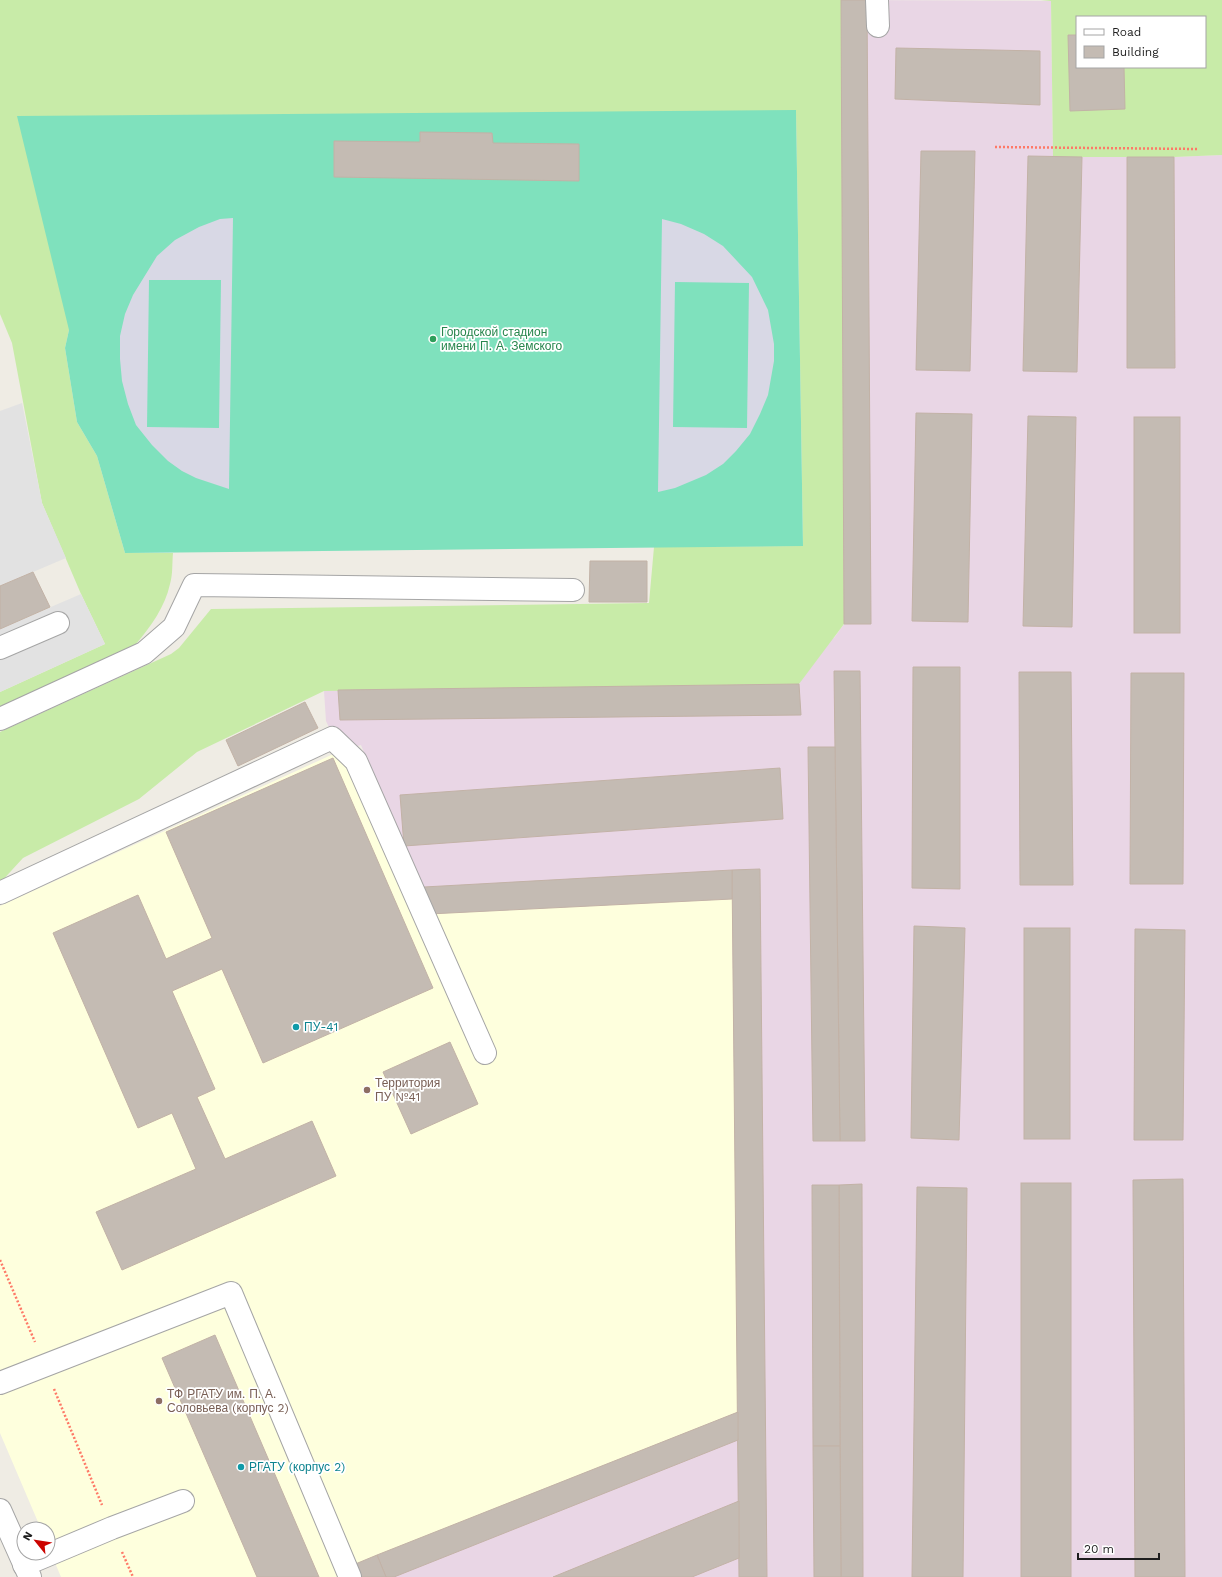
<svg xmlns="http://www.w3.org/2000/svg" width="1222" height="1577" font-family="'Work Sans',sans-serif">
<rect width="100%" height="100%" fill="#efece4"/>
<polygon fill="#e9d6e5" points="841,0 1051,1 1053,157 1174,157 1222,155 1222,1577 358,1577 353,1565 382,1553 429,914 361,745 340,751 326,721 324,691 834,638 844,624"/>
<polygon fill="#feffdd" points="340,751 429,914 732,899 738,1412 353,1565 358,1577 61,1577 48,1546 48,1529 41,1529 0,1433 0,906"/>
<g fill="#c8eba8" fill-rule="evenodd">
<path d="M0,0h841l3,624 -45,60 -475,7 -127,61 -58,47 -116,59 -23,25v-151l171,-78 8,-6 32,-39 438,-6 5,-56 149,-1 -7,-436 -727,220 -4,18 12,74 20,34 28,97h48c-1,10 0,21 -3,31 -5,23 -19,42 -34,60l-136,63v-15l105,-48 -24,-50 -39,-91 -30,-160 -12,-29z"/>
<path d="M1041,0h181v155l-48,2h-121l-2,-156zM1077,17h128v50h-128z"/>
</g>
<polygon fill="#7fe1bd" points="796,110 803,546 125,553 97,456 77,422 65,348 69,330 17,116"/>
<g fill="#e2e2e2">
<polygon points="22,403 42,503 66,558 0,586 0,411"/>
<polygon points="81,594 105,644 0,692 0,629"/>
</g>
<g fill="#d8d8e5" fill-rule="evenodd">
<path d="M233,218l-4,271 -33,-11 -14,-7 -14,-10 -16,-16 -16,-20 -8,-21 -6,-23 -2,-22v-23l5,-22 8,-19 24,-39 18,-16 24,-13 21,-8zM149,280h72l-2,148 -72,-1z"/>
<path d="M662,219l19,5 23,10 19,12 29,31 16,33 6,34v17l-6,34 -8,19 -10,20 -14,17 -13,13 -17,11 -31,13 -17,4zM675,282l74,1 -2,145 -74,-1z"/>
</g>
<g fill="#c4bbb3" stroke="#c2b2a6">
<polygon points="841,0 867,0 871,624 844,624"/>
<polygon points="1068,35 1077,35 1077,67 1124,67 1125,109 1070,111"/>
<polygon points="896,48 1040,51 1040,105 895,99"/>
<polygon points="420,132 492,133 493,143 579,144 579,181 334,177 334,141 420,142"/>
<polygon points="921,151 975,151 970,371 916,370"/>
<polygon points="1028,156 1082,157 1077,372 1023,371"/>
<polygon points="1127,157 1174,157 1175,368 1127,368"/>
<polygon points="916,413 972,414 968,622 912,621"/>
<polygon points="1028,416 1076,417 1072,627 1023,626"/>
<rect x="1134" y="417" width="46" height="216"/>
<polygon points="590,561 647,561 647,602 589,602"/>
<polygon points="33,572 50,607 0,629 0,586"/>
<polygon points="913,667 960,667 960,889 912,888"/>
<polygon points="834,671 860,671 865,1141 840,1141"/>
<polygon points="1019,672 1071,672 1073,885 1020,885"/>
<polygon points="1131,673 1184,673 1183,884 1130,884"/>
<polygon points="799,684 801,715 340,720 338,690"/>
<polygon points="305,702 318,728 238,766 226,740"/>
<polygon points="808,747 835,747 840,1141 813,1141"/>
<polygon points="333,758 433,988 263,1063 222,969 172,991 215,1089 197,1097 225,1159 312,1121 336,1176 122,1270 96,1212 196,1169 172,1113 138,1128 53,933 138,895 166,959 212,938 166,832"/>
<polygon points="780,768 783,819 404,846 400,795"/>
<polygon points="760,869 767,1577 739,1577 732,870"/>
<polygon points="732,870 732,899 429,914 424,887"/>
<polygon points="914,926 965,928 959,1140 911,1138"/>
<rect x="1024" y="928" width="46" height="211"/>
<polygon points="1135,929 1185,930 1183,1140 1134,1140"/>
<polygon points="450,1042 478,1104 411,1134 383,1072"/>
<polygon points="1183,1179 1185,1577 1135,1577 1133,1180"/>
<rect x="1021" y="1183" width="50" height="394"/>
<polygon points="862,1184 863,1577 841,1577 839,1185"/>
<polygon points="812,1185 839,1185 840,1446 813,1446"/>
<polygon points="917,1187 967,1188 963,1577 912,1577"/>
<polygon points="215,1335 319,1577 257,1577 162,1358"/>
<polygon points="738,1412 738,1440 394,1577 386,1577 377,1555"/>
<polygon points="813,1446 840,1446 841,1577 814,1577"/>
<polygon points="739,1501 739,1558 692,1577 553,1577"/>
<polygon points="377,1555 386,1577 358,1577 353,1565"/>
</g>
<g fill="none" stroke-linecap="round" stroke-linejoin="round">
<g stroke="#a5a5a5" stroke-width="24">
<g id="minor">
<polyline points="877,0 878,26"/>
<polyline points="0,648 58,623"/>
<polyline points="0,719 144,653 174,627 194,585 573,590"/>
<polyline points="0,893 332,738 356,761 485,1053"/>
<polyline points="0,1383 231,1293 350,1577"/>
<polyline points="0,1510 30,1577"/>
<polyline points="24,1565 112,1528 183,1501"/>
</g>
</g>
<g stroke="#fe7967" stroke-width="2.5" stroke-dasharray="2 2" stroke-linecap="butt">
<polyline points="995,147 1198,149"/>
<polyline points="0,1260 35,1342"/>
<polyline points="54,1389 102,1505"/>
<polyline points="122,1552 133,1577"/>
</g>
<use href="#minor" stroke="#fff" stroke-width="22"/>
</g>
<circle fill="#2e9e5b" stroke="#fff" stroke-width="1.5" cx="433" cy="339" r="4"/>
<g fill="#0f9aa8" stroke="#fff" stroke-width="1.5">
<circle cx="296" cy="1027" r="4"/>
<circle cx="241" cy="1467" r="4"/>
</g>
<g fill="#8d6e63" stroke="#fff" stroke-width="1.5">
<circle cx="367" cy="1090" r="4"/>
<circle cx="159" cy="1401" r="4"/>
</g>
<g text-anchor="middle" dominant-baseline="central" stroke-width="3.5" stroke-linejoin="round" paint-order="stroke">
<g font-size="12" fill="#27864d" stroke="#fff" text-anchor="start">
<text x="441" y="332">Городской стадион<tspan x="441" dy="14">имени П. А. Земского</tspan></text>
</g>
<g font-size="12" fill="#0d838f" stroke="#fff" text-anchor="start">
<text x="304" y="1027">ПУ-41</text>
<text x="249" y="1467">РГАТУ (корпус 2)</text>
</g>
<g font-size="12" fill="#785e54" stroke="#fff" text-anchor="start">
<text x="375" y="1083">Территория<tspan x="375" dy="14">ПУ №41</tspan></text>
<text x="167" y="1394">ТФ РГАТУ им. П. А.<tspan x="167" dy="14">Соловьева (корпус 2)</tspan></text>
</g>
</g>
<rect x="1076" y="16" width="130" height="52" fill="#ffffff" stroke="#a5a5a5"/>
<rect x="1084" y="29" width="20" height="6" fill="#ffffff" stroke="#a5a5a5"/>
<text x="1112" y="36" font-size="12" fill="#1e1e1e">Road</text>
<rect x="1084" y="46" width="20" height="12" fill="#c4bbb3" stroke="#a5a5a5"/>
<text x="1112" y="56" font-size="12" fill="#1e1e1e">Building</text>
<g transform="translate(36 1541) rotate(300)"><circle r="19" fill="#ffffff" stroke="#a5a5a5"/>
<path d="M0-3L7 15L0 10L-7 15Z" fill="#cc0400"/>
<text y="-6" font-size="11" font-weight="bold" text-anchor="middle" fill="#1e1e1e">N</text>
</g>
<path d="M1078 1553v6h81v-6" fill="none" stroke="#1e1e1e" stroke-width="2"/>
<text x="1084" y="1553" font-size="12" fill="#1e1e1e" stroke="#ffffff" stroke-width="3" paint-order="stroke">20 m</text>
</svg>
